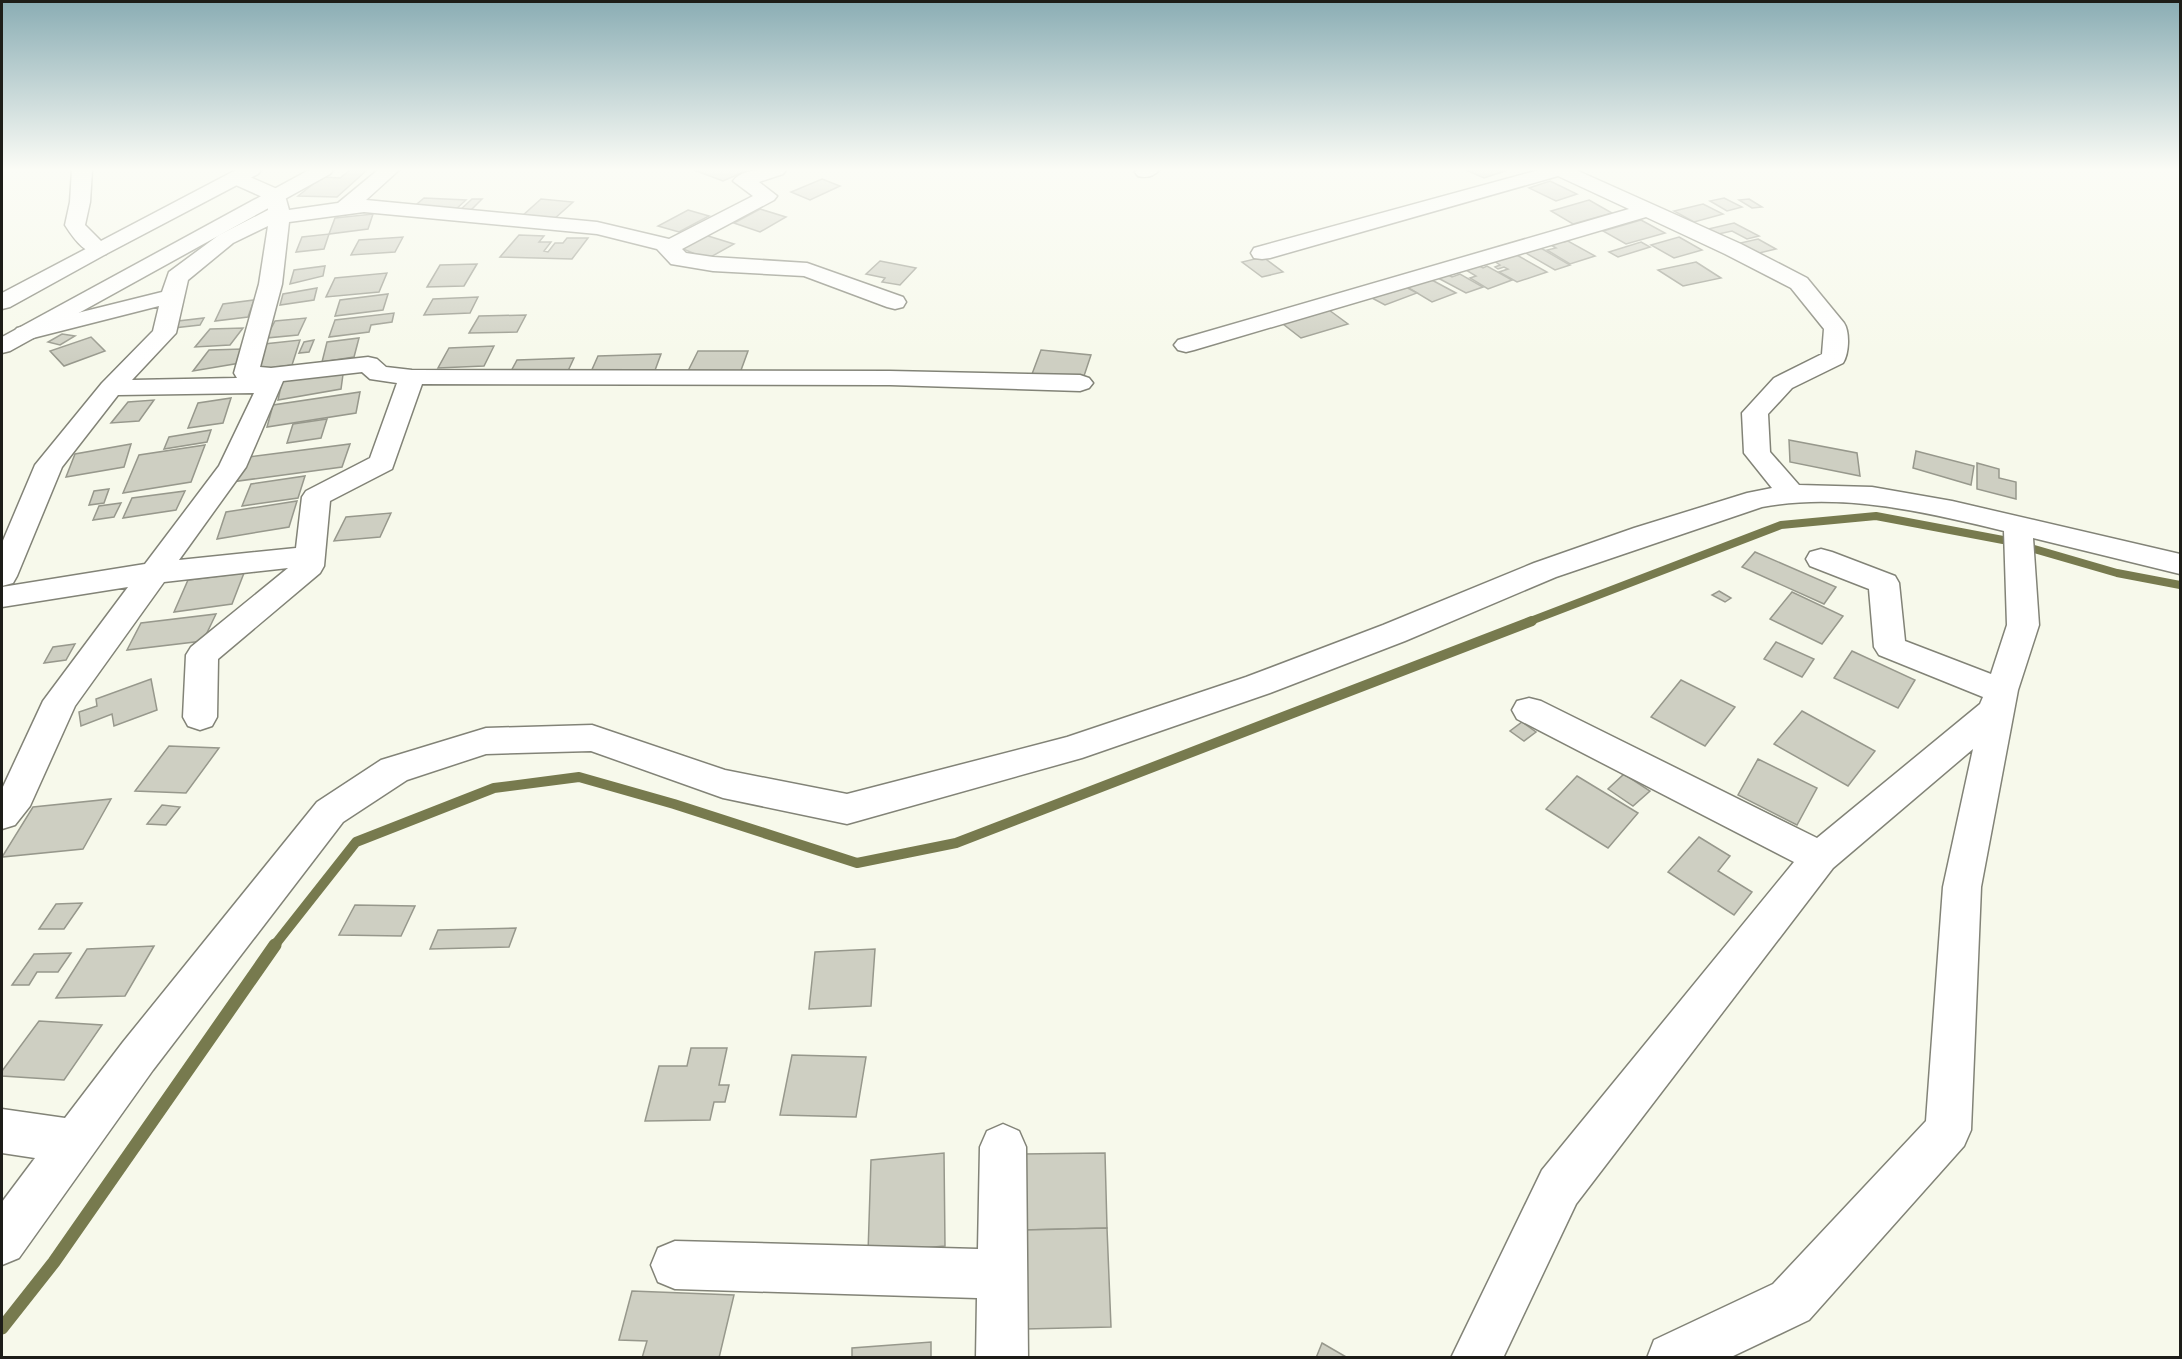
<svg xmlns="http://www.w3.org/2000/svg" width="2182" height="1359" font-family="Barlow,sans-serif">
<rect width="100%" height="100%" fill="#f7f9eb"/>
<g fill="none" stroke-linecap="round" stroke-linejoin="round">
<polyline stroke="#777a4e" stroke-width="8" points="1528,622 1781,525 1876,516 2003,540 2117,573 2180,585"/>
<polyline stroke="#777a4e" stroke-width="10" points="274,946 356,842 494,788 579,777 674,804 857,863 956,843 1532,621"/>
<polyline stroke="#777a4e" stroke-width="13" points="2,1328 54,1262 275,945"/>
</g>
<g fill="#cecfc2" stroke="#97988c" stroke-width="1.5">
<polygon points="350,170 367,170 337,197 298,196 322,177 340,178"/>
<polygon points="694,170 748,170 723,181"/>
<polygon points="1466,170 1508,170 1484,178"/>
<polygon points="822,179 840,186 810,200 791,192"/>
<polygon points="1550,181 1577,194 1556,201 1529,188"/>
<polygon points="424,198 466,200 454,211 411,209"/>
<polygon points="1724,198 1742,207 1727,211 1710,201"/>
<polygon points="472,199 482,199 468,213 458,212"/>
<polygon points="541,199 573,202 553,220 521,217"/>
<polygon points="1749,199 1762,207 1752,208 1739,200"/>
<polygon points="1589,200 1612,213 1573,224 1551,211"/>
<polygon points="1703,204 1723,214 1694,222 1674,211"/>
<polygon points="760,209 786,217 760,232 734,223"/>
<polygon points="688,210 709,216 679,232 658,226"/>
<polygon points="373,214 368,229 329,234 335,218"/>
<polygon points="1641,220 1665,233 1626,244 1603,231"/>
<polygon points="1734,223 1759,236 1747,239 1732,231 1714,235 1704,230"/>
<polygon points="329,234 324,249 296,252 302,237"/>
<polygon points="519,235 544,236 539,242 551,242 544,251 548,252 555,243 563,243 567,238 588,238 572,259 500,257"/>
<polygon points="705,235 734,244 707,259 681,248"/>
<polygon points="403,237 395,252 351,255 359,240"/>
<polygon points="1679,237 1702,250 1674,258 1651,245"/>
<polygon points="1557,239 1564,242 1568,241 1595,256 1570,264 1547,250 1556,248 1546,242"/>
<polygon points="1758,239 1776,249 1755,254 1736,244"/>
<polygon points="1641,242 1650,247 1618,257 1609,252"/>
<polygon points="1539,247 1570,265 1555,270 1524,252"/>
<polygon points="1515,254 1547,272 1517,282 1499,272 1508,269 1504,267 1498,269 1495,267 1500,265 1494,261"/>
<polygon points="1263,257 1283,272 1262,277 1242,262"/>
<polygon points="880,261 916,268 900,285 882,282 885,278 866,274"/>
<polygon points="1696,262 1721,278 1683,286 1658,270"/>
<polygon points="1474,263 1483,268 1487,266 1512,280 1488,289 1470,278 1476,276 1461,267"/>
<polygon points="477,264 464,286 427,287 440,265"/>
<polygon points="325,266 323,276 290,284 294,270"/>
<polygon points="387,273 379,292 326,297 335,278"/>
<polygon points="1447,274 1452,277 1460,274 1483,287 1466,293 1438,278"/>
<polygon points="1430,279 1456,293 1432,302 1407,287"/>
<polygon points="1404,286 1417,293 1385,305 1372,298"/>
<polygon points="317,288 314,300 280,305 283,294"/>
<polygon points="388,294 383,310 335,316 340,300"/>
<polygon points="478,297 470,313 424,315 433,299"/>
<polygon points="254,300 248,317 215,321 223,304"/>
<polygon points="1329,310 1348,324 1301,338 1283,324"/>
<polygon points="394,313 392,322 371,325 369,332 329,337 335,320"/>
<polygon points="526,315 517,332 469,333 479,316"/>
<polygon points="204,318 200,325 173,328 178,321"/>
<polygon points="306,318 298,335 266,338 275,321"/>
<polygon points="243,328 230,345 195,347 210,329"/>
<polygon points="62,334 75,336 60,345 48,342"/>
<polygon points="91,337 105,351 64,366 50,351"/>
<polygon points="359,338 354,357 322,362 327,342"/>
<polygon points="300,340 292,365 255,370 264,344"/>
<polygon points="314,340 309,352 299,353 304,342"/>
<polygon points="494,346 484,366 438,368 449,348"/>
<polygon points="243,349 240,363 193,371 209,350"/>
<polygon points="1041,350 1091,355 1083,379 1032,374"/>
<polygon points="698,351 748,351 740,373 687,373"/>
<polygon points="661,354 654,373 590,374 598,356"/>
<polygon points="574,358 567,373 509,375 517,360"/>
<polygon points="344,367 341,389 278,400 283,377"/>
<polygon points="360,392 356,413 267,427 273,405"/>
<polygon points="231,398 223,423 188,428 198,403"/>
<polygon points="154,400 139,421 111,423 128,402"/>
<polygon points="327,419 321,438 287,443 293,424"/>
<polygon points="211,430 207,442 164,449 169,437"/>
<polygon points="1789,440 1857,453 1860,476 1790,462"/>
<polygon points="131,444 124,467 66,477 75,454"/>
<polygon points="350,444 342,467 231,482 241,458"/>
<polygon points="205,445 191,482 123,493 139,455"/>
<polygon points="1916,451 1974,466 1971,485 1913,468"/>
<polygon points="1977,463 1999,469 1999,478 2016,482 2016,499 1977,489"/>
<polygon points="305,476 298,498 242,506 251,484"/>
<polygon points="109,489 104,503 89,505 94,491"/>
<polygon points="185,491 176,510 123,518 132,498"/>
<polygon points="297,501 289,527 217,539 226,512"/>
<polygon points="121,503 114,517 93,520 99,506"/>
<polygon points="391,513 380,537 334,541 346,517"/>
<polygon points="1755,552 1836,587 1824,604 1742,567"/>
<polygon points="244,573 232,604 174,612 188,580"/>
<polygon points="1719,591 1731,598 1725,602 1712,595"/>
<polygon points="1792,592 1843,616 1822,644 1770,619"/>
<polygon points="216,614 203,641 127,650 141,623"/>
<polygon points="1776,642 1814,659 1802,677 1764,659"/>
<polygon points="75,644 66,660 44,663 53,647"/>
<polygon points="1852,651 1915,680 1898,708 1834,678"/>
<polygon points="151,679 157,710 114,726 112,714 81,726 79,712 97,706 96,699"/>
<polygon points="1681,680 1735,707 1705,746 1651,717"/>
<polygon points="1802,711 1875,751 1848,786 1774,744"/>
<polygon points="1522,722 1536,732 1524,741 1510,731"/>
<polygon points="169,746 219,748 186,793 135,791"/>
<polygon points="1758,759 1817,788 1797,825 1738,795"/>
<polygon points="1624,774 1650,791 1633,806 1608,789"/>
<polygon points="1577,776 1638,813 1608,848 1546,809"/>
<polygon points="111,799 83,849 2,857 33,807"/>
<polygon points="162,805 180,807 166,825 147,824"/>
<polygon points="1699,837 1730,856 1718,871 1752,892 1734,915 1668,872"/>
<polygon points="82,903 64,929 39,929 56,904"/>
<polygon points="355,905 415,906 401,936 339,935"/>
<polygon points="516,928 509,947 430,949 438,930"/>
<polygon points="154,946 125,996 56,998 87,949"/>
<polygon points="875,949 871,1006 809,1009 815,952"/>
<polygon points="71,953 58,972 37,972 29,985 12,985 34,954"/>
<polygon points="39,1021 102,1025 64,1080 2,1076 2,1071"/>
<polygon points="691,1048 727,1048 719,1085 729,1085 725,1102 714,1102 710,1120 645,1121 659,1066 687,1066"/>
<polygon points="792,1055 866,1057 856,1117 780,1115"/>
<polygon points="944,1153 945,1246 868,1253 871,1160"/>
<polygon points="1105,1153 1107,1228 1020,1230 1022,1154"/>
<polygon points="1107,1228 1111,1327 1025,1329 1026,1230"/>
<polygon points="632,1291 734,1295 719,1358 642,1358 647,1341 619,1340"/>
<polygon points="931,1342 931,1358 852,1358 852,1348"/>
<polygon points="1322,1343 1348,1358 1316,1358"/>
</g>
<g fill="none" stroke-linecap="round" stroke-linejoin="round">
<g stroke="#828377" stroke-width="3">
<g id="minor">
<path d="M72,170h20l-2,32 -5,23 24,24 -3,5c-19,4 -32,-15 -41,-29l5,-23z"/>
<path d="M378,170h21l-33,30 231,22 72,17 84,-43 -20,-15c10,-14 37,-11 53,-11l-3,4 -24,8 18,14 -3,4 -92,49 4,4 27,4 94,6 96,34 3,5 -3,5 -8,2 -8,-2 -83,-31 -91,-5 -42,-7 -14,-15 -60,-15 -233,-22 -75,10 -7,62 -22,83 11,1 97,-11 9,2 9,8 26,3 478,1 190,4 9,3 4,5 -4,5 -9,3 -190,-6 -468,-1 -30,85 -62,32 -6,65 -4,7 -102,86 -1,58 -5,9 -12,4 -12,-4 -5,-9 3,-62 5,-8 97,-79 -124,14 -89,124 -45,100 -15,19 -13,4v-40l41,-88 85,-114 -126,20v-20l143,-23 74,-98 35,-73 -136,2 -56,72 -45,109 -4,7 -11,3v-43l33,-78 67,-82 51,-52 6,-25 -134,34 -8,-2 -4,-5 4,-5 145,-36 7,-20 50,-37 49,-25 -1,-11 -38,-17 -3,-4 3,-4h14l41,18 5,18 49,-7zM268,226l-9,58 -25,89 3,5 -105,2 44,-47 12,-53 45,-37zM362,372l8,7 27,4 -27,75 -64,33 -4,6 -6,51 -117,12 67,-93 37,-86z"/>
<path d="M1137,170h22c-6,7 -13,8 -21,6l-3,-4z"/>
<path d="M1539,170h37l165,74 66,34 37,45c6,9 5,31 -1,40l-51,25 -24,26 2,38 29,33 73,2 80,14 228,53v20l-147,-36 6,87 -21,65 -37,197 -10,243 -7,16 -155,174 -80,38h-82l7,-18 119,-56 153,-163 17,-234 30,-138 -140,119 -257,336 -73,154h-52l91,-188 252,-308 -277,-143 -5,-9 5,-9 12,-3 12,3 276,137 163,-134 3,-7 -104,-42 -5,-8 -5,-58 -59,-23 -4,-7 4,-7 11,-3 11,3 63,24 4,7 6,58 86,33 16,-49 -3,-94c-78,-19 -162,-39 -242,-24l-206,70 -151,64 -135,52 -188,65 -235,66 -124,-26 -132,-47 -105,3 -79,26 -64,42 -190,248 -134,188 -17,7v-63l33,-44 -33,-5v-44l63,9 58,-76 194,-240 64,-42 105,-32 106,-3 133,45 122,24 220,-57 179,-60 137,-52 151,-62 100,-35 113,-35 25,-5 -28,-35 -2,-40 32,-35 48,-24 2,-25 -33,-41 -66,-34 -79,-37 -452,133 -8,2 -8,-2 -4,-5 4,-5 451,-131 -71,-33 -288,82 -8,1 -8,-1 -3,-5 3,-5z"/>
<polygon points="1003,1124 1019,1131 1026,1147 1028,1358 976,1358 977,1298 675,1289 658,1282 651,1265 658,1248 675,1241 978,1249 980,1147 987,1131"/>
</g>
</g>
<g stroke="#828377" stroke-width="3">
<g id="highway">
<polygon points="236,170 261,170 258,174 106,254 10,307 2,309 2,293"/>
<polygon points="309,170 333,170 330,174 10,351 2,353 2,337"/>
</g>
</g>
<use href="#minor" fill="#fff" fill-rule="evenodd"/>
<use href="#highway" fill="#fff" fill-rule="evenodd"/>
</g>
<linearGradient id="sky" x2="0" y2="1"><stop stop-color="#8aadb4"/><stop offset="0.47" stop-color="#fbfcf6"/><stop offset="1" stop-color="#fbfcf6" stop-opacity="0"/></linearGradient>
<rect width="2182" height="360" fill="url(#sky)"/>
<rect width="2182" height="1359" fill="none" stroke="#1d1d18" stroke-width="6"/>
</svg>
